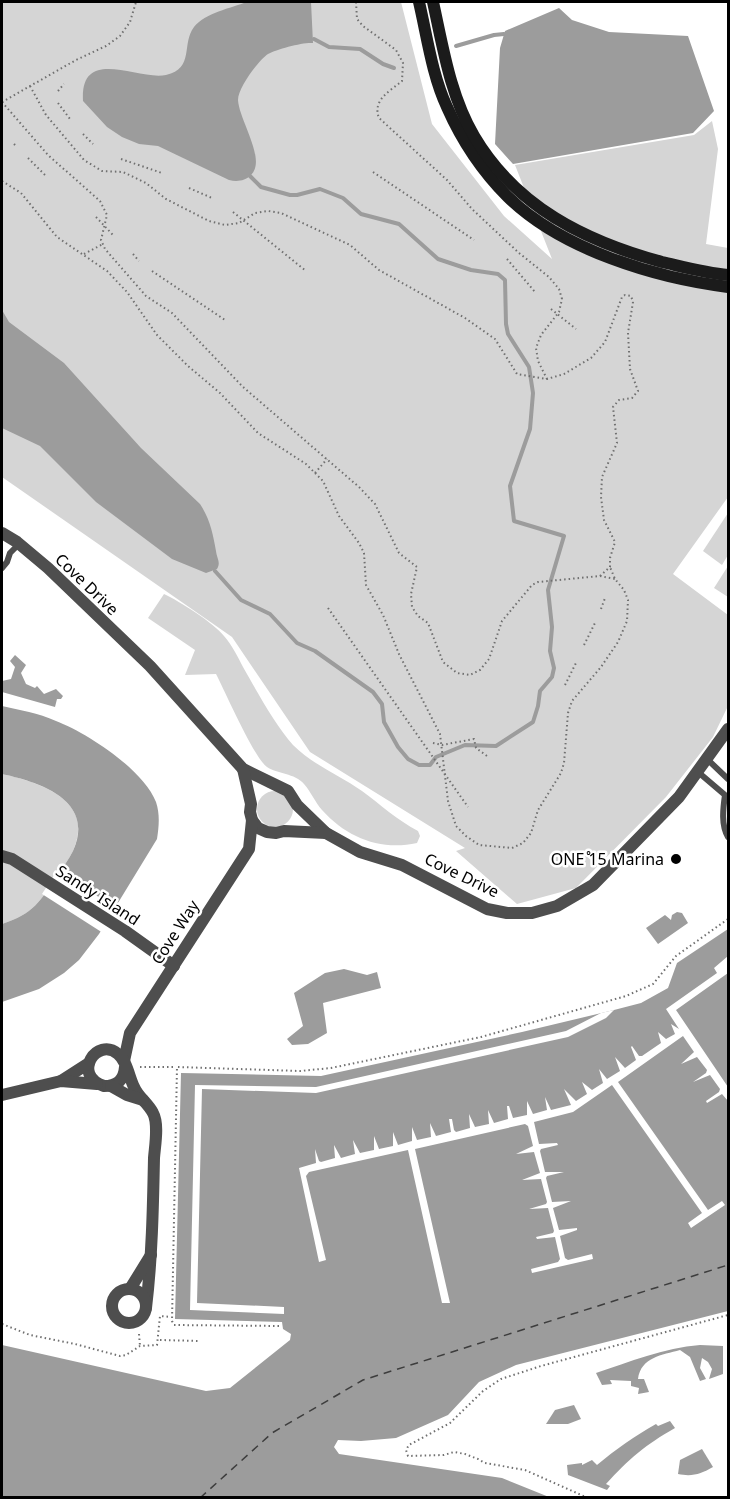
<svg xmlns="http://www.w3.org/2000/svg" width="730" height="1499" font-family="'Noto Sans',sans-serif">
<rect width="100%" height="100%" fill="#fff"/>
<g fill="#d5d5d5">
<polygon points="2,2 401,2 432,124 504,216 552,259 515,165 694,135 712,121 718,149 706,244 728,248 728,497 673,574 728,615 728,706 713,737 666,797 576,888 517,904 456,851 465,848 310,752 232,637 2,477"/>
<polygon points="728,513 728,555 722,565 703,551"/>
<polygon points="728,566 728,597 714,588"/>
<path d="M164,594c15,7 50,29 60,42 8,9 14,21 19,31 13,23 33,59 50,78 20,20 46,30 69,46 19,14 35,29 56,40l2,5 -3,7c-36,8 -70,-5 -95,-33 -7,-8 -11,-18 -18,-26 -9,-11 -27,-10 -37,-17 -13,-9 -42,-76 -51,-93l-31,1 10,-25 -47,-32z"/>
<path d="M2,774c37,8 94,26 71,77 -4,8 -10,16 -15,23 -17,27 -25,40 -56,50z"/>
<circle cx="275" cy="809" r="18"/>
</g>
<g fill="#9c9c9c">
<path d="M247,2h64l2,41c-10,-1 -36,6 -45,11 -10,7 -30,34 -30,46 1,20 29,60 13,75 -6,6 -14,7 -22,5l-71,-34 -19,-2 -17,-7 -15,-10 -24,-26c-3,-56 55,-20 83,-26 29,-7 15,-31 28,-48 11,-14 37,-19 53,-25z"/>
<polygon points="559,8 572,20 609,32 688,36 714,111 693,133 513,164 495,144 500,48 505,31"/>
<path d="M2,310l7,12 55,41 77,85 59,56c10,15 13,30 16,47 1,8 5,11 1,18l-11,4 -34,-14 -76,-57 -56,-56 -38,-18z"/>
<polygon points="15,655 26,665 21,673 26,684 35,688 37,686 44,694 56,689 63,696 61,699 57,699 55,707 2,692 2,681 11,679 15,667 10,661"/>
<path d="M2,706c18,4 36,7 54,15 31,12 87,48 100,81 4,12 3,24 1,37l-58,95 -20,26 -15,13 -25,16 -37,13v-78c31,-10 39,-23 56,-50 5,-7 11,-15 15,-23 23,-51 -34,-69 -71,-77z"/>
<polygon points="677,912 682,913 688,923 658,944 646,928 665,915 671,920 672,915"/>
<polygon points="728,929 728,1311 516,1365 479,1382 448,1415 396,1438 361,1441 338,1440 334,1447 339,1454 502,1478 549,1497 2,1498 2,1345 206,1391 230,1388 290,1340 291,1334 283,1329 282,1322 175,1319 181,1073 321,1076 522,1032 614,1010 641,1003 668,988 677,963"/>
<polygon points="344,969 367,975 377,972 381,988 323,1003 327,1033 308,1044 292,1045 287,1039 303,1026 294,993 325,973"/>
<path d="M700,1345l23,1v28l-14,5 3,-10 -4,-7 -6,-4 -2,10 6,11 -6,2 -10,-24 -10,-7c-18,5 -39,7 -42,29h6l5,13 -11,2 1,-6 -8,-2v-5l-21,-1 2,4 -10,1 -6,-12c33,-11 68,-25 104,-28z"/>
<polygon points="574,1405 581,1419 568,1424 546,1424 555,1410"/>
<path d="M670,1421l5,7c-30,17 -46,31 -69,56l4,2 -3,4 -39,-15 -1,-10 15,-2v2l10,-5 5,5c19,-16 38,-29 59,-41l2,2z"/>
<path d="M702,1449l11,18c-12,7 -21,10 -35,7l2,-14z"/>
</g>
<g fill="#fff">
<polygon points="58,869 116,909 103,933 42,894"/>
<polygon points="728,956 728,973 676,1010 728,1087 728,1101 722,1094 707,1103 706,1101 719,1092 720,1089 710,1075 693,1082 706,1073 707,1070 697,1057 681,1064 694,1052 683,1036 618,1082 708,1210 722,1201 725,1205 691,1228 688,1223 702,1213 612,1085 573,1112 534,1122 539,1144 557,1143 558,1145 541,1149 540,1151 545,1172 564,1172 547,1176 546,1178 552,1202 571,1201 553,1208 559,1230 577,1228 577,1230 560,1236 565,1258 568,1260 592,1254 593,1259 532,1273 531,1269 558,1262 560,1259 555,1237 537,1239 536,1237 553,1233 554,1231 548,1208 529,1209 546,1204 547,1202 541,1179 522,1180 540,1173 534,1152 516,1154 533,1146 528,1126 525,1124 415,1149 450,1303 442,1303 408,1150 309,1172 306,1176 326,1260 319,1262 299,1168 316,1163 315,1149 319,1161 321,1162 335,1158 334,1145 341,1158 355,1154 353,1140 360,1153 374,1150 374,1136 379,1149 393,1146 393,1132 398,1145 412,1141 412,1127 417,1140 431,1137 430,1123 436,1136 451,1132 449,1119 452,1119 454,1130 456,1132 470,1128 469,1114 475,1127 489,1124 488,1110 494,1123 508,1119 507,1106 509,1106 513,1118 527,1115 527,1101 533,1114 547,1110 545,1097 551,1110 571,1105 564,1089 576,1101 587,1094 582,1082 592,1090 603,1083 599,1069 607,1079 620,1071 615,1057 625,1068 636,1060 631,1047 632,1046 639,1056 642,1056 661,1043 658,1032 666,1039 675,1034 671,1024 679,1029 666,1009 717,973 714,968"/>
<polygon points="614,1010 606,1018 568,1037 316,1093 202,1089 197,1303 284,1307 284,1314 190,1310 195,1085 316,1087 566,1031 601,1013"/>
</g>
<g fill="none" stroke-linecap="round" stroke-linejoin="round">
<g stroke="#9c9c9c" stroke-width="4">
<polyline points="314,39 329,47 360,49 383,64 394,68"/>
<polyline points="456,46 494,35 504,34"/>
<polyline points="215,571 241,600 270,614 297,643 315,651 373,692 382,704 384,722 398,747 408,759 419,765 430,765 436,757 465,745 496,746 533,722 538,706 540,691 552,677 554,668 550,651 552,627 548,590 564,536 514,521 510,486 530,429 533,393 529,367 508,334 506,324 505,280 498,274 471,270 438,259 399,224 361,214 343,198 320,189 297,195 290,195 261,187 250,176"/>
</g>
<polyline stroke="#3d3d3d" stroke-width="1.5" stroke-dasharray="8 6" stroke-linecap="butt" points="200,1498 272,1433 363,1380 728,1265"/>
<g stroke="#707070" stroke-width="2" stroke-dasharray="1.5 3" stroke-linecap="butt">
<path d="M356,2l1,17 6,7 33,24 7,13 -1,18c-12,10 -30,19 -23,37l68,62 25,29 47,44 30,24 10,12 3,10 -3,13 -18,23 -5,13 2,13 9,18"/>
<polyline points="30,86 46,115 84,160 102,171 123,172 146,183 166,199 209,221 225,225 239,223 255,213 268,211 281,213 350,245 379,270 465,318 495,339 517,374 547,379 564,374 591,358 605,342 622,297 625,295 631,296 633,302 628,333 630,369 638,391 632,398 619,400 613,407 617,443 602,477 601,497 604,520 615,542 610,558 610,567 600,576"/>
<polyline points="58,91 64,84"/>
<polyline points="2,102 48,155 100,201 107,215 101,240 105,249 146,296 172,313 243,387 359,487 375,504 399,553 417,567 411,594 412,607 418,616 428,623 443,662 457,673 470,675 480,670 489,659 502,621 532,585 538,582 600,576 615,579"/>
<polyline points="2,102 76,60 106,46 120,36 130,22 136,2"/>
<polyline points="58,103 70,119"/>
<polyline points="83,134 93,144"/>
<polyline points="14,144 17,147"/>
<polyline points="28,158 46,176"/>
<polyline points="121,159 162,173"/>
<polyline points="373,172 474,240"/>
<polyline points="2,181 21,193 57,237 107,271 127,292 157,335 188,366 220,393 258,433 306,464 323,481 339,516 359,543 364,553 366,585 383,615 399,654 440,734 448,801 456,826 466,836 479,845 512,848 523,843 531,833 538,810 561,773 564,763 568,713 572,701 601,667 618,642 627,621 628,600 624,590 615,579 610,567"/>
<polyline points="189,188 212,198"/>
<polyline points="233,212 306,271"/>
<polyline points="96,217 113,235"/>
<polyline points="84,254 103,244"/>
<polyline points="133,254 139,261"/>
<polyline points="507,259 535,292"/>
<polyline points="152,271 225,320"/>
<polyline points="551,309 576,329"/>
<polyline points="315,473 327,459"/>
<polyline points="328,608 468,807"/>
<polyline points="601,609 605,598"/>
<polyline points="584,645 595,623"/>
<polyline points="565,685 577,661"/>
<polyline points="433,743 442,745 474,739 476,748 487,756"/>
<polyline points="140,1067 176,1067"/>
<polyline points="2,1324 30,1335 75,1344 120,1356 126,1355 140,1346 157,1345 160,1316 171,1317"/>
<polyline points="279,1326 174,1325 172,1321 177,1067 300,1071 331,1068 481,1037 626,996 653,984 676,956 728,919"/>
<polyline points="139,1334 140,1346"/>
<polyline points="160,1340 199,1341"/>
<polyline points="588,1498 525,1470 485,1463 478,1459 465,1454 454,1452 444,1455 408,1456 406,1450 409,1445 450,1423 483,1391 501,1379 541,1366 728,1315"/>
</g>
<g stroke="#4e4e4e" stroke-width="6">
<polyline points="2,568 7,562 10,553 19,544"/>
<polyline points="707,759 728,779"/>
<path d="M698,772l27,23c-2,14 -4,30 3,42"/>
</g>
<g stroke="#4e4e4e" stroke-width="12">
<polyline points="2,533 17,542 48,568 150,666 243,769 288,791 297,805 326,833 360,852 402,865 487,909 507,913 532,913 557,906 593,885 679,797 728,729"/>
<polyline points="243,769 251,804 250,812 252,820 258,828 267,832 276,833 284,831 326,833"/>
<polyline points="2,856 12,859 125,931 174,966"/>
<polyline points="124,1061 130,1033 249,849 252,820"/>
<path d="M125,1067c-1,13 -8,19 -21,19 -33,-11 -7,-50 14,-32 9,7 11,23 16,33 4,10 14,16 19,26 6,11 2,32 1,45 -1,50 -2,100 -8,150"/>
<polyline points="61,1081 89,1063"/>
<polyline points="111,1086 127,1095 143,1100"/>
<polyline points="2,1095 61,1081 97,1084"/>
<circle cx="129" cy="1306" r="17"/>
<polyline points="130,1289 151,1255"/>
</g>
<g stroke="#1b1b1b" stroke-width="12">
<path d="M419,2c8,34 13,73 28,105 15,34 35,64 61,90 54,53 148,81 220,90"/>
<path d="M433,2c10,45 17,93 41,134 42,71 111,105 188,126 22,5 44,11 66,13"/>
</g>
</g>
<circle fill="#000" stroke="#fff" stroke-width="2" cx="676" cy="859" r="6"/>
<g text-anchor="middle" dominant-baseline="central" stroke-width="5" stroke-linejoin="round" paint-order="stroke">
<g font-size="16" fill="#000" stroke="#fff">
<text transform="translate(87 584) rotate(44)">Cove Drive</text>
<text transform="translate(462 875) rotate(26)">Cove Drive</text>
<text transform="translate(98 895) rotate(33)">Sandy Island</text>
<text transform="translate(175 932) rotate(-57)">Cove Way</text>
</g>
<g font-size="16" fill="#000" stroke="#fff" text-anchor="end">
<text x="664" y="859">ONE ̊15 Marina</text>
</g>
</g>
<rect width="730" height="1499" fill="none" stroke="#000000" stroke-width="6"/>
</svg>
